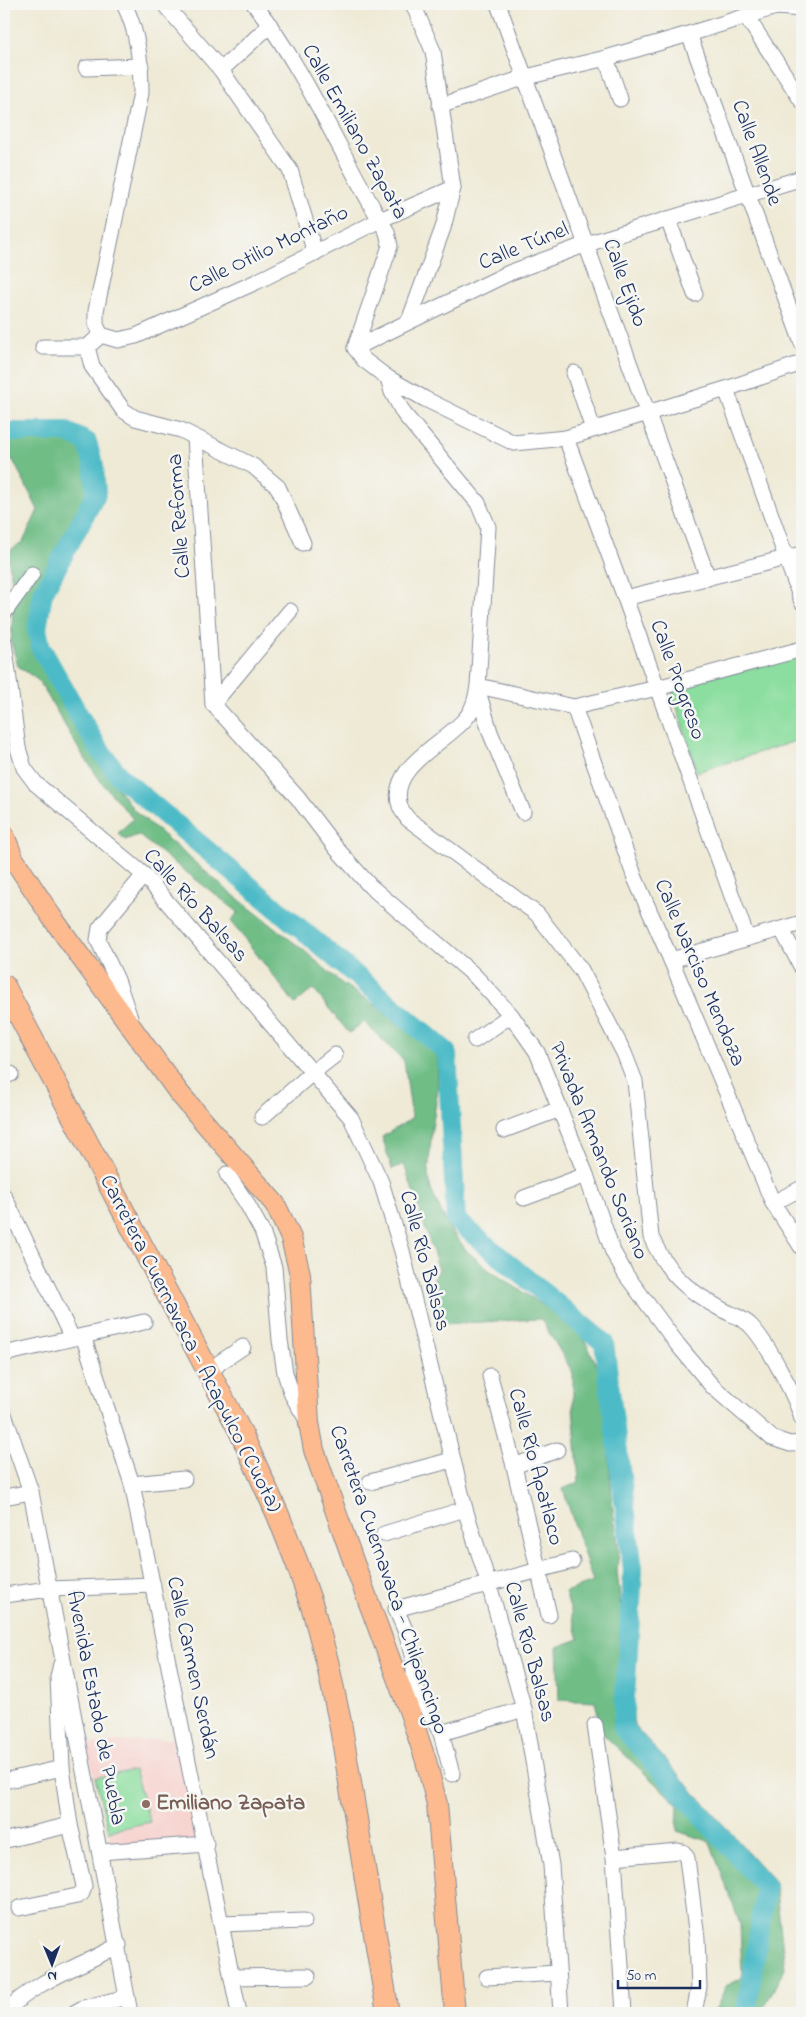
<svg xmlns="http://www.w3.org/2000/svg" width="806" height="2017" font-family="'Indie Flower',sans-serif">
<rect width="100%" height="100%" fill="#f6f6f2"/>
<filter id="ink" filterUnits="userSpaceOnUse"><feTurbulence type="fractalNoise" baseFrequency=".02" numOctaves="2"/><feDisplacementMap in="SourceGraphic" scale="10" xChannelSelector="R" yChannelSelector="G"/><feConvolveMatrix kernelMatrix="1 2 1 2 8 2 1 2 1" color-interpolation-filters="sRGB"/></filter>
<filter id="wash" filterUnits="userSpaceOnUse"><feTurbulence type="fractalNoise" baseFrequency=".0096" numOctaves="4" result="noise"/><feDisplacementMap in="SourceGraphic" scale="20" xChannelSelector="R" yChannelSelector="G"/><feGaussianBlur stdDeviation="1.12" result="paint"/><feColorMatrix in="noise" values="0 0 0 0 0 0 0 0 0 0 0 0 0 0 0 0 0 1.4 0 .05"/><feComposite in="paint" operator="in"/></filter>
<g filter="url(#wash)">
<rect width="100%" height="100%" fill="#efead6"/>
<polygon fill="#f7d0cc" points="177,1738 197,1842 113,1846 86,1744"/>
<g fill="#8bde9f" stroke="#53867e">
<polygon points="802,648 802,739 697,772 671,688"/>
<polygon points="134,1770 150,1822 109,1831 95,1778"/>
</g>
<polygon fill="#70bd86" stroke="#467672" points="28,431 62,433 90,443 103,463 100,487 87,515 43,580 36,608 40,633 75,717 93,756 134,810 227,890 306,952 340,982 379,1008 438,1054 438,1089 432,1128 428,1175 431,1190 448,1226 467,1251 489,1270 552,1311 581,1333 598,1367 604,1391 613,1510 619,1551 617,1571 634,1725 775,1882 785,1968 761,2013 714,2013 726,1986 742,1978 740,1924 710,1842 677,1831 678,1805 603,1734 595,1702 559,1700 557,1647 579,1639 565,1592 593,1582 563,1489 579,1482 573,1407 573,1373 541,1319 443,1324 432,1281 439,1270 404,1164 392,1169 382,1137 412,1118 404,1061 364,1022 349,1033 313,989 295,1004 231,921 238,912 138,835 125,840 118,833 133,819 102,783 80,751 39,681 18,666 11,642 14,592 7,552 23,542 38,510 13,460 4,462 4,433"/>
<g fill="none" stroke-linecap="round" stroke-linejoin="round">
<polyline stroke="#4ebbc7" stroke-width="20" points="4,432 67,432 87,442 94,467 96,494 43,593 37,629 41,648 77,712 97,746 120,777 447,1052 456,1220 604,1343 633,1570 623,1728 766,1887 746,2013"/>
</g>
</g>
<g filter="url(#ink)">
<g fill="none" stroke-linecap="round" stroke-linejoin="round">
<g stroke="#858c9a" stroke-width="17">
<g id="minor">
<polyline points="164,4 221,70 290,170 315,253"/>
<path d="M254,4c54,69 87,153 133,228l3,14 -35,102 9,12 24,18 4,14 12,22 74,89 10,24 -10,159c-2,11 -4,23 -12,32 -19,24 -79,49 -66,88 1,4 5,9 8,13l129,95 44,56 43,83 11,28 16,156c17,37 34,52 70,72 9,5 23,9 30,17 16,17 45,70 51,93"/>
<polyline points="498,4 708,578"/>
<polyline points="772,4 776,7 802,9"/>
<polyline points="746,16 802,101"/>
<polyline points="689,34 802,343"/>
<polyline points="606,58 620,99"/>
<polyline points="86,68 141,66"/>
<polyline points="221,70 270,25"/>
<polyline points="440,106 526,77 606,58 689,34 776,7"/>
<polyline points="668,219 695,294"/>
<polyline points="409,321 443,228 453,188 433,51 413,4"/>
<polyline points="101,335 118,340 136,336 256,282 380,220 453,188"/>
<path d="M101,335l-5,-10v-14l45,-218c0,-31 -3,-61 -17,-89"/>
<polyline points="101,335 87,347 92,366 123,410 135,418 181,430 253,466 278,487 303,543"/>
<polyline points="43,347 87,347"/>
<polyline points="355,348 509,273 587,244 802,178"/>
<polyline points="574,373 593,429"/>
<polyline points="388,378 425,399 514,443 566,438 726,389 802,363"/>
<polyline points="726,389 802,602"/>
<polyline points="195,438 213,704 297,797 336,848 370,886 474,975 511,1015 537,1052 586,1175 613,1252 626,1275 678,1345 712,1386 772,1438 790,1444 802,1443"/>
<polyline points="566,438 625,598 747,938"/>
<polyline points="625,598 802,554"/>
<polyline points="4,613 32,574"/>
<polyline points="4,642 18,748 24,768 36,784 144,875 351,1118 381,1182 402,1251 465,1509 489,1585 524,1709 551,1865 561,2013"/>
<polyline points="478,686 574,707 657,688 802,649"/>
<polyline points="478,691 490,732 523,812"/>
<polyline points="213,704 290,611"/>
<polyline points="574,707 635,878 671,960 773,1203 802,1248"/>
<polyline points="782,930 802,968"/>
<polyline points="671,960 802,923"/>
<polyline points="130,1018 117,980 98,940 100,928 144,875"/>
<polyline points="475,1040 511,1015"/>
<polyline points="4,1076 11,1074"/>
<polyline points="262,1117 312,1073 335,1055"/>
<polyline points="504,1130 560,1109"/>
<polyline points="227,1174 246,1202 262,1231 274,1267 280,1340 285,1373 292,1395 308,1422"/>
<polyline points="4,1196 72,1338"/>
<polyline points="524,1198 586,1175"/>
<polyline points="773,1203 802,1188"/>
<polyline points="83,1336 132,1484 239,2013"/>
<polyline points="4,1354 144,1322"/>
<polyline points="210,1374 219,1363 243,1347"/>
<polyline points="490,1376 514,1466 549,1615"/>
<polyline points="4,1414 31,1492 130,2013"/>
<polyline points="514,1466 557,1450"/>
<polyline points="370,1482 452,1460"/>
<polyline points="132,1484 184,1479"/>
<polyline points="4,1497 31,1492"/>
<polyline points="384,1534 465,1509"/>
<polyline points="4,1595 50,1589 153,1585"/>
<polyline points="595,1725 614,1857 624,2013"/>
<polyline points="441,1733 524,1709"/>
<polyline points="452,1774 441,1733 414,1685 414,1662 406,1632 396,1609 572,1561"/>
<polyline points="4,1781 62,1768"/>
<polyline points="6,1840 70,1825"/>
<polyline points="100,1852 206,1844"/>
<polyline points="614,1857 678,1851 683,1852 687,1858 697,1938 699,1987 694,2013"/>
<polyline points="19,1908 77,1896 82,1893 84,1886 70,1825 62,1768 58,1677 61,1664"/>
<polyline points="222,1924 304,1921"/>
<polyline points="233,1977 308,1976"/>
<polyline points="487,1977 558,1973"/>
<path d="M4,2013c32,-33 75,-46 115,-68"/>
<polyline points="74,2013 83,2008 127,1997"/>
</g>
</g>
<g stroke="#858c9a" stroke-width="22">
<polyline id="major" points="4,835 13,858 51,916 179,1093 275,1204 291,1238 300,1274 309,1423 314,1450 354,1563 410,1713 426,1761 437,1804 455,2013"/>
</g>
<g stroke="#858c9a" stroke-width="24">
<polyline id="highway" points="4,986 241,1433 278,1515 297,1563 313,1609 327,1661 340,1722 388,2013"/>
</g>
<use href="#minor" stroke="#fff" stroke-width="15"/>
<use href="#major" stroke="#fcba8e" stroke-width="20"/>
<use href="#highway" stroke="#fcba8e" stroke-width="22"/>
</g>
</g>
<circle fill="#8d6e63" stroke="#f6f6f2" stroke-width="2" cx="146" cy="1804" r="5"/>
<g text-anchor="middle" dominant-baseline="central" stroke-width="5" stroke-linejoin="round" paint-order="stroke">
<g font-size="22" fill="#1b2f5e" stroke="#f6f6f2">
<text transform="translate(354 132) rotate(61)">Calle Emiliano Zapata</text>
<text transform="translate(756 153) rotate(70)">Calle Allende</text>
<text transform="translate(524 247) rotate(-22)">Calle Túnel</text>
<text transform="translate(269 250) rotate(-26)">Calle Otilio Montaño</text>
<text transform="translate(624 283) rotate(70)">Calle Ejido</text>
<text transform="translate(180 516) rotate(-94)">Calle Reforma</text>
<text transform="translate(677 680) rotate(70)">Calle Progreso</text>
<text transform="translate(195 906) rotate(48)">Calle Río Balsas</text>
<text transform="translate(699 973) rotate(67)">Calle Narciso Mendoza</text>
<text transform="translate(598 1151) rotate(68)">Privada Armando Soriano</text>
<text transform="translate(424 1261) rotate(75)">Calle Río Balsas</text>
<text transform="translate(190 1344) rotate(63)">Carretera Cuernavaca - Acapulco (Cuota)</text>
<text transform="translate(535 1467) rotate(75)">Calle Río Apatlaco</text>
<text transform="translate(388 1580) rotate(71)">Carretera Cuernavaca - Chilpancingo</text>
<text transform="translate(529 1652) rotate(75)">Calle Río Balsas</text>
<text transform="translate(192 1668) rotate(78)">Calle Carmen Serdán</text>
<text transform="translate(95 1708) rotate(79)">Avenida Estado de Puebla</text>
</g>
<g font-size="22" font-weight="bold" fill="#785e54" stroke="#f6f6f2" text-anchor="start">
<text x="156" y="1804">Emiliano Zapata</text>
</g>
</g>
<rect width="806" height="2017" fill="none" stroke="#f6f6f2" stroke-width="20"/>
<g transform="translate(52 1964) rotate(179)" stroke="#f6f6f2" stroke-width="4" paint-order="stroke">
<path d="M0-4L9 19L0 12L-9 19Z" fill="#1b2f5e"/>
<text y="-8" font-size="14" font-weight="bold" text-anchor="middle" fill="#1b2f5e">N</text>
</g>
<path d="M618 1980v8h82v-8" fill="none" stroke="#1b2f5e" stroke-width="2.5"/>
<text x="626" y="1980" font-size="15" fill="#1b2f5e" stroke="#f6f6f2" stroke-width="4" paint-order="stroke">50 m</text>
</svg>
